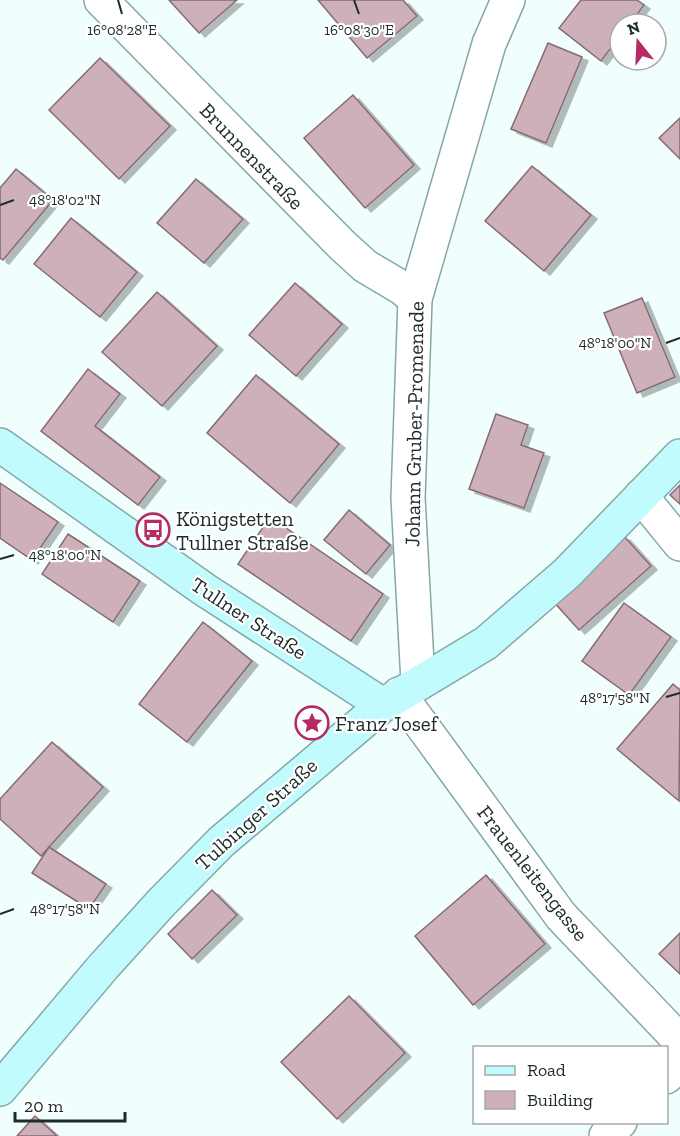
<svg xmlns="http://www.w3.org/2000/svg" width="680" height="1136" font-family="'Zilla Slab',serif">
<defs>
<filter id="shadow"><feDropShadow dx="6" dy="4" stdDeviation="0" flood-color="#0004"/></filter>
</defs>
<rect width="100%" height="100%" fill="#f0fefe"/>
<g fill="#ceb0b8" stroke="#876b73" stroke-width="1.5" filter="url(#shadow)">
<polygon points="169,0 237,0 199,33"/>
<polygon points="318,0 403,0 417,16 367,58"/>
<polygon points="581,0 637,0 644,5 630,24 620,24 620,36 601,61 559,28"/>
<polygon points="548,43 582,57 546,143 511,129"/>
<polygon points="100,58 170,126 119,179 49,110"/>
<polygon points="353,95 414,165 365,208 304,138"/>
<polygon points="680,118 680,159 659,138"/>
<polygon points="532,166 591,215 544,271 485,221"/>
<polygon points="16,169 53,200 3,260 0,258 0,188"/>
<polygon points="196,179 243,219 204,263 157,223"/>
<polygon points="71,218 137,272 100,317 34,264"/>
<polygon points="295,283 342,324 296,376 249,335"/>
<polygon points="157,292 217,346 162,406 102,352"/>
<polygon points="642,298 675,377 637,393 604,313"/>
<polygon points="88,369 120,394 95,426 160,477 138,505 41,431"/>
<polygon points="256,375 339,444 290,503 207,433"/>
<polygon points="496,414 528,425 521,445 544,453 524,508 469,489"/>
<polygon points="0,483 58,522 32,560 0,538"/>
<polygon points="680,485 680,504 670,495"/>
<polygon points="349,510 390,545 366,574 324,540"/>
<polygon points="270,517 383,594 351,641 238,564"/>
<polygon points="68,534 140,581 113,622 42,574"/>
<polygon points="624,536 651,566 579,630 552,600"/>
<polygon points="624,603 671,637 629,695 582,661"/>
<polygon points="203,622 252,661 187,742 139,704"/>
<polygon points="673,684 680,690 679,801 617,749"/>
<polygon points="52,742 103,787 41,856 0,819 0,799"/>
<polygon points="49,847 106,884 89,909 32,873"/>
<polygon points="486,875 545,944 473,1005 415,936"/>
<polygon points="212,890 237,915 192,959 168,934"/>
<polygon points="680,933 680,974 659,954"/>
<polygon points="349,996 405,1053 337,1119 281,1062"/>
<polygon points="35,1116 57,1136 17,1136"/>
</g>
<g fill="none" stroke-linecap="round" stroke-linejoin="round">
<g stroke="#86a7a8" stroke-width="36">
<g id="street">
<polyline points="101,0 342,245 365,266 402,288 415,299"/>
<polyline points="641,496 680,544"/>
<polyline points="418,682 408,498 415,299 489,44 508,0"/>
<polyline points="399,694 561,916 680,1041"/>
<polyline points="666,1077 680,1064"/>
<polyline points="606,1136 620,1122"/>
</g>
</g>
<g stroke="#86a7a8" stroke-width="36">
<g id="secondary">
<polyline points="0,445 205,590 383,705"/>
<polyline points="0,1089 103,967 161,903 221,842 383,705 486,643 567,573 680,456"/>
</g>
</g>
<use href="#street" stroke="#fff" stroke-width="33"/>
<use href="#secondary" stroke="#c2fbfd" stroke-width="33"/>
</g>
<path fill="none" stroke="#1e2b2b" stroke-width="2" d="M118,0l4,14M354,0l5,14M0,205l14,-5M666,343l14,-5M0,559l14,-4M666,697l14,-4M0,914l14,-5"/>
<defs>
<g id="bus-ring" transform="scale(1.725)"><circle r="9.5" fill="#fff" stroke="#b62b65" stroke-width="1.5"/><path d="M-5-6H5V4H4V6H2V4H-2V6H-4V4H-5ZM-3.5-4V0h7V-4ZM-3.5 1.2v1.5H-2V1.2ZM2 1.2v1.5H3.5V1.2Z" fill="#b62b65"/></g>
<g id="sight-ring" transform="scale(1.725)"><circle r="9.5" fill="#fff" stroke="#b62b65" stroke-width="1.5"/><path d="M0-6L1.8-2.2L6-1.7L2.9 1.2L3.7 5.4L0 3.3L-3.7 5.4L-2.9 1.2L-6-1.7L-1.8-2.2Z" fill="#b62b65"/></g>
</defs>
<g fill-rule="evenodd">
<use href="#bus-ring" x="153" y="530"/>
<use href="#sight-ring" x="312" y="723"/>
</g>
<g text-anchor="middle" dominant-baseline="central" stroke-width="4.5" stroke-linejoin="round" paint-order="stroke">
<g font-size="21" fill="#1e2b2b" stroke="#fff">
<text transform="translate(252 156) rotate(46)">Brunnenstraße</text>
<text transform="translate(414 424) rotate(-89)">Johann Gruber-Promenade</text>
<text transform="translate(249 618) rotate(33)">Tullner Straße</text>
<text transform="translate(256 814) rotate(-42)">Tulbinger Straße</text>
<text transform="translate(533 873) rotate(52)">Frauenleitengasse</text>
</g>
<g font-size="21" fill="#1e2b2b" stroke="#fff" text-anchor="start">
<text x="176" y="518">Königstetten<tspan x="176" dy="24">Tullner Straße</tspan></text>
<text x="335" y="723">Franz Josef</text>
</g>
</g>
<g font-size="15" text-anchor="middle" fill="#1e2b2b" stroke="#fff" stroke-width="4.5" stroke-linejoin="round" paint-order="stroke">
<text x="122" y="35">16°08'28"E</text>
<text x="359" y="35">16°08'30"E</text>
<text x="65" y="205">48°18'02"N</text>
<text x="615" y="348">48°18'00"N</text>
<text x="65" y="560">48°18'00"N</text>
<text x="615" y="703">48°17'58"N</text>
<text x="65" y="914">48°17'58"N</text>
</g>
<rect x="473" y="1046" width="195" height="78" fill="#ffffff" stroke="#a5aaaa" stroke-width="1.5"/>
<rect x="485" y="1066" width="30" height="9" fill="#c2fbfd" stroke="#a5aaaa" stroke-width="1.5"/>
<text x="527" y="1076" font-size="18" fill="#1e2b2b">Road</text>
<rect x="485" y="1091" width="30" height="18" fill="#ceb0b8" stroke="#a5aaaa" stroke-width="1.5"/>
<text x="527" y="1106" font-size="18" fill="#1e2b2b">Building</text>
<g transform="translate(638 42) rotate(342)"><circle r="28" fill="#ffffff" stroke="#a5aaaa" stroke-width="1.5"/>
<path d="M0-4.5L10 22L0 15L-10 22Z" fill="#b62b65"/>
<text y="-9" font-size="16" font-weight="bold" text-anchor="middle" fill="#1e2b2b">N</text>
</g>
<path d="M15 1112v9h110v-9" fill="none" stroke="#1e2b2b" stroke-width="3"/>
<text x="24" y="1112" font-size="18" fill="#1e2b2b" stroke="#ffffff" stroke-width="4.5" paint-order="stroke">20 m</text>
</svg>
